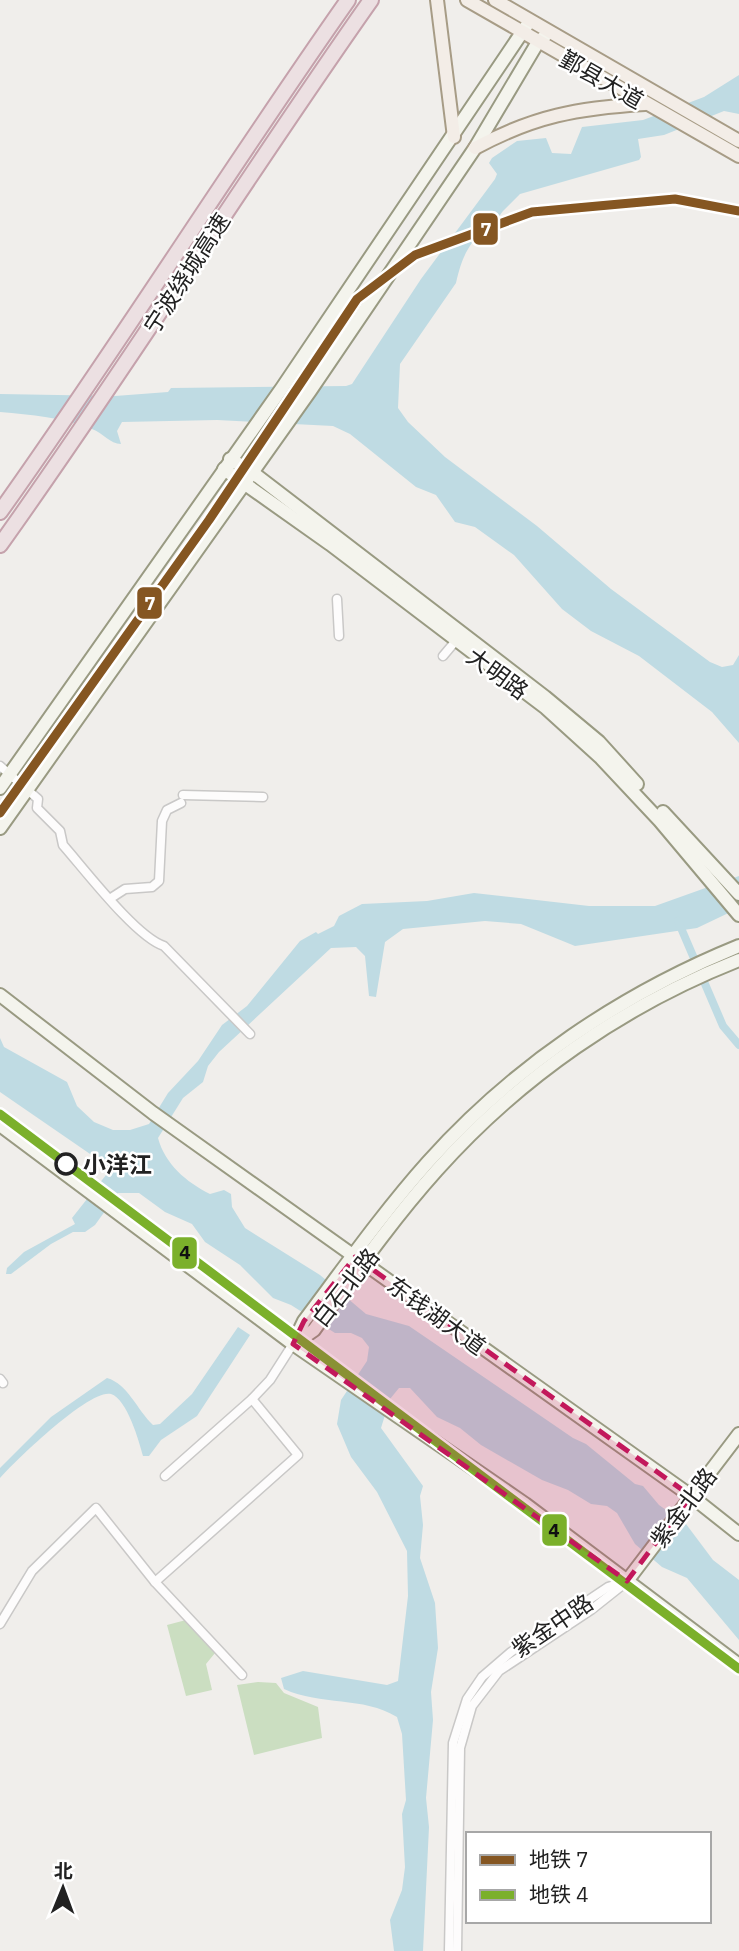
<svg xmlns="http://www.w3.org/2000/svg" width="739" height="1951" font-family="'IBM Plex Sans','Noto Sans SC',sans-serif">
<rect width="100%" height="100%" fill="#f0eeeb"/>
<g fill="#cbdec1">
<polygon points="186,1620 215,1653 206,1664 212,1690 186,1696 167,1625"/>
<polygon points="258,1682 276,1683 284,1693 318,1707 322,1738 254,1755 237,1685"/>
</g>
<g fill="#bfdbe3">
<path d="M739,75v39l-15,-3 -60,24 -26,4 3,18 -2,3 -119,34 -17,17 -14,19 -6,-2c-17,22 -21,29 -27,55l-56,81 -2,44 10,14 37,35 92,69 74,63 99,73 12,5 11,-2 6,-10v88l-27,-31 -73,-56 -48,-25 -29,-22 -48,-54 -39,-28 -20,-5 -19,-27 -20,-8 -66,-53 -17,-8 -116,-6 -95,2 -5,9 4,13c-11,0 -18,-11 -29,-15 -29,-12 -61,-14 -92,-17v-18l115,2 53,-4 3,-4 175,-2 6,-2 69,-105 74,-100 2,-5 -8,-11 3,-5 25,-17 29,-3 6,15 19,1 11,-27 61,-7 61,-23z"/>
<path d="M739,876v32l-42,20 -122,18 -54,-22 -36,-3 -82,8 -18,13 -9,55 -7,-1 -4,-40 -9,-9 -25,1 -112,104 -11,14 -5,16 -20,16 -25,40c7,26 28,44 52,56l14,-4 7,4 1,13 13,21 75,47 46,39 43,12 164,112 13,6 49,40 8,2 16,19 27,19 27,36 26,20v60l-52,-62 -25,-11 -27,-23 -18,-31 -10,-7 -16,-2 -23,-14 -26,-10 -61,-35 -21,-17 -23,-11 -27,-29h-11l-9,11 -9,29 42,58 -3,10 3,29 -3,33 15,45 3,45 -7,44 2,28 -7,78 3,29 -6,124h-29l-4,-31 12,-30 3,-23 -3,-53 4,-14 -4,-66 -5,-17c-34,-21 -76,-11 -113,-28l-3,-11 22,-7 84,14 11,-4 10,-85 -1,-45 -30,-59 -26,-35 -14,-33 4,-24 26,-39 2,-14 -7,-9 -11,-5h-16l-44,-28 -18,-7 -33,-33 -35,-23 -13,-18 -27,-12 -26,-19h-21l-23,32 -10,7h-12l-22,12 -40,30h-5l1,-6 17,-16 51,-28 -3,-6 34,-43 -13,-19 -93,-64v-54l4,9 63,35 10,24 17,16 19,8h17l19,-6 19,-31 30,-32 24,-36 25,-19 53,-65 16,-9 2,2 16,-8 5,-10 23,-12 65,-3 47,-8 115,13h66z"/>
<path d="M238,1327l12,8 -53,81 -36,24 -12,16h-6c-4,-15 -16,-57 -32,-62 -21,-6 -96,67 -111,84v-10l51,-51 56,-39c21,6 30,32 46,47l7,-1 32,-30z"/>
</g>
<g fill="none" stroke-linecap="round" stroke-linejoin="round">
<polyline stroke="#bfdbe3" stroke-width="8" points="678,921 723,1026 739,1045"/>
<g stroke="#c9c8c7" stroke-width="11">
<g id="street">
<polyline points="337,599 339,636"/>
<polyline points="443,656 459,637"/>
<path d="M0,766l38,33 -1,9 23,23 3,14c22,25 73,92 101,101l86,88"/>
<polyline points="183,795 263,797"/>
<polyline points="111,898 125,889 152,887 159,881 162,821 167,810 181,803"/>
<polyline points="0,1379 3,1383"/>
<polyline points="165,1476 252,1399 270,1380 293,1344"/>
<polyline points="155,1582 298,1455 252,1399"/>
<polyline points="0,1624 32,1571 96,1508 155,1582 242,1675"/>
<polyline points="449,1951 453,1743 467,1699 482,1677 511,1652 608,1587 627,1581"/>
<polyline points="457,1951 460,1748 472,1706 499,1671 591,1610 625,1583"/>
</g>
</g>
<g stroke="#999a82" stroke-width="16">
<g id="secondary">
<polyline points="230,459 252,472 545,697 599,742 637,784"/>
<polyline points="224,469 330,544 546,708 600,757 660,821 739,915"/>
<polyline points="0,788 282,388 527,25"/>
<polyline points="663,812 739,894"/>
<polyline points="0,828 310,391 475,148 538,42 545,36"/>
<polyline points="0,995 153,1113 691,1496 739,1534"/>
<polyline points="0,1125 293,1344 525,1504 739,1665"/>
<path d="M293,1344l11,-23c39,-52 81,-111 124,-159 85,-95 193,-168 311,-216"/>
<path d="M294,1344l20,-14c39,-54 78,-110 123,-160 82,-92 187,-165 302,-210"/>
<polyline points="627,1581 739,1434"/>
</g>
</g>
<g stroke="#a79c86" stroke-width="16">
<g id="primary">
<polyline points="437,0 454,137"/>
<polyline points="467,0 739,156"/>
<polyline points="495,0 739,141"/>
<path d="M475,148c59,-32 103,-40 170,-44"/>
</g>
</g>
<g stroke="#c5a2ac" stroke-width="18">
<g id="highway">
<path d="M0,512c120,-168 229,-343 348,-512"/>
<path d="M0,545c128,-179 244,-365 371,-545"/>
</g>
</g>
<use href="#street" stroke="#fdfcfc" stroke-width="8"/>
<use href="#secondary" stroke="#f4f4ed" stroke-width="12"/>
<use href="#primary" stroke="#f3ede7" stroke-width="12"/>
<use href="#highway" stroke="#ece0e2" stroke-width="14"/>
<g stroke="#fff" stroke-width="14">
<polyline id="metro-1" points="0,813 209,520 357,299 415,255 532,212 675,199 739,211"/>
</g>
<g stroke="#fff" stroke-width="14">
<polyline id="metro-2" points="0,1114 739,1669"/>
</g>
<use href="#metro-1" stroke="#855622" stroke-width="9"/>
<use href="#metro-2" stroke="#7bb02b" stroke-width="9"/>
</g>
<path fill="#c2185b" fill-opacity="0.2" stroke="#c2185b" stroke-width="5" stroke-dasharray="14 9" stroke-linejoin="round" d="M355,1257l336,239 -64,85 -334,-237 11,-23z"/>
<circle fill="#fff" stroke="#222" stroke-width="3.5" cx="66" cy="1164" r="10"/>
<g text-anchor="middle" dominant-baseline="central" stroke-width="5" stroke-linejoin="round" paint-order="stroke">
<g font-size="23" fill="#222" stroke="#fff">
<text transform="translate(602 79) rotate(30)">鄞县大道</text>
<text transform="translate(186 273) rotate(-57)">宁波绕城高速</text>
<text transform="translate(498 673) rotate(36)">大明路</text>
<text transform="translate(345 1287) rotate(-52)">白石北路</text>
<text transform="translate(437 1315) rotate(36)">东钱湖大道</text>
<text transform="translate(683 1507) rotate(-53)">紫金北路</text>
<text transform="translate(552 1625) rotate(-34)">紫金中路</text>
</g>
<g font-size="23" font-weight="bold" fill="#222" stroke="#fff" text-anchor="start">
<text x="83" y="1164">小洋江</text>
</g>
</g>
<g stroke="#fff" stroke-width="2.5">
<rect x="472" y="212" width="27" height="34" rx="7" fill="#855622"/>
<rect x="136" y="586" width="27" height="34" rx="7" fill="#855622"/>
<rect x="171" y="1236" width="27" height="34" rx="7" fill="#7bb02b"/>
<rect x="541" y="1513" width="27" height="34" rx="7" fill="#7bb02b"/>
</g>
<g font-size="19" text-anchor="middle" font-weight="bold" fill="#fff">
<text x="486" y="236">7</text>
<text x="150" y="610">7</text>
</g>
<g font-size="19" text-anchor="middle" font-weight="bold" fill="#111">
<text x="185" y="1259">4</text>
<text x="554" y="1537">4</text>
</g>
<rect x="466" y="1832" width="245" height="91" fill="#ffffff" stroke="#a7a7a7" stroke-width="2"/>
<rect x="480" y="1855" width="35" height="10" fill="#855622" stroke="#a7a7a7" stroke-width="2"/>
<text x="529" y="1867" font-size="21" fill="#222222">地铁 7</text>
<rect x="480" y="1890" width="35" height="10" fill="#7bb02b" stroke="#a7a7a7" stroke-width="2"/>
<text x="529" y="1902" font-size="21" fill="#222222">地铁 4</text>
<g transform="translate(63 1888) rotate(1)" stroke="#ffffff" stroke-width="5" paint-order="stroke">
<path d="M0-5L12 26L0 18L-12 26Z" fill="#222222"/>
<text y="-10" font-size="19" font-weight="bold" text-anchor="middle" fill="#222222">北</text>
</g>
</svg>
